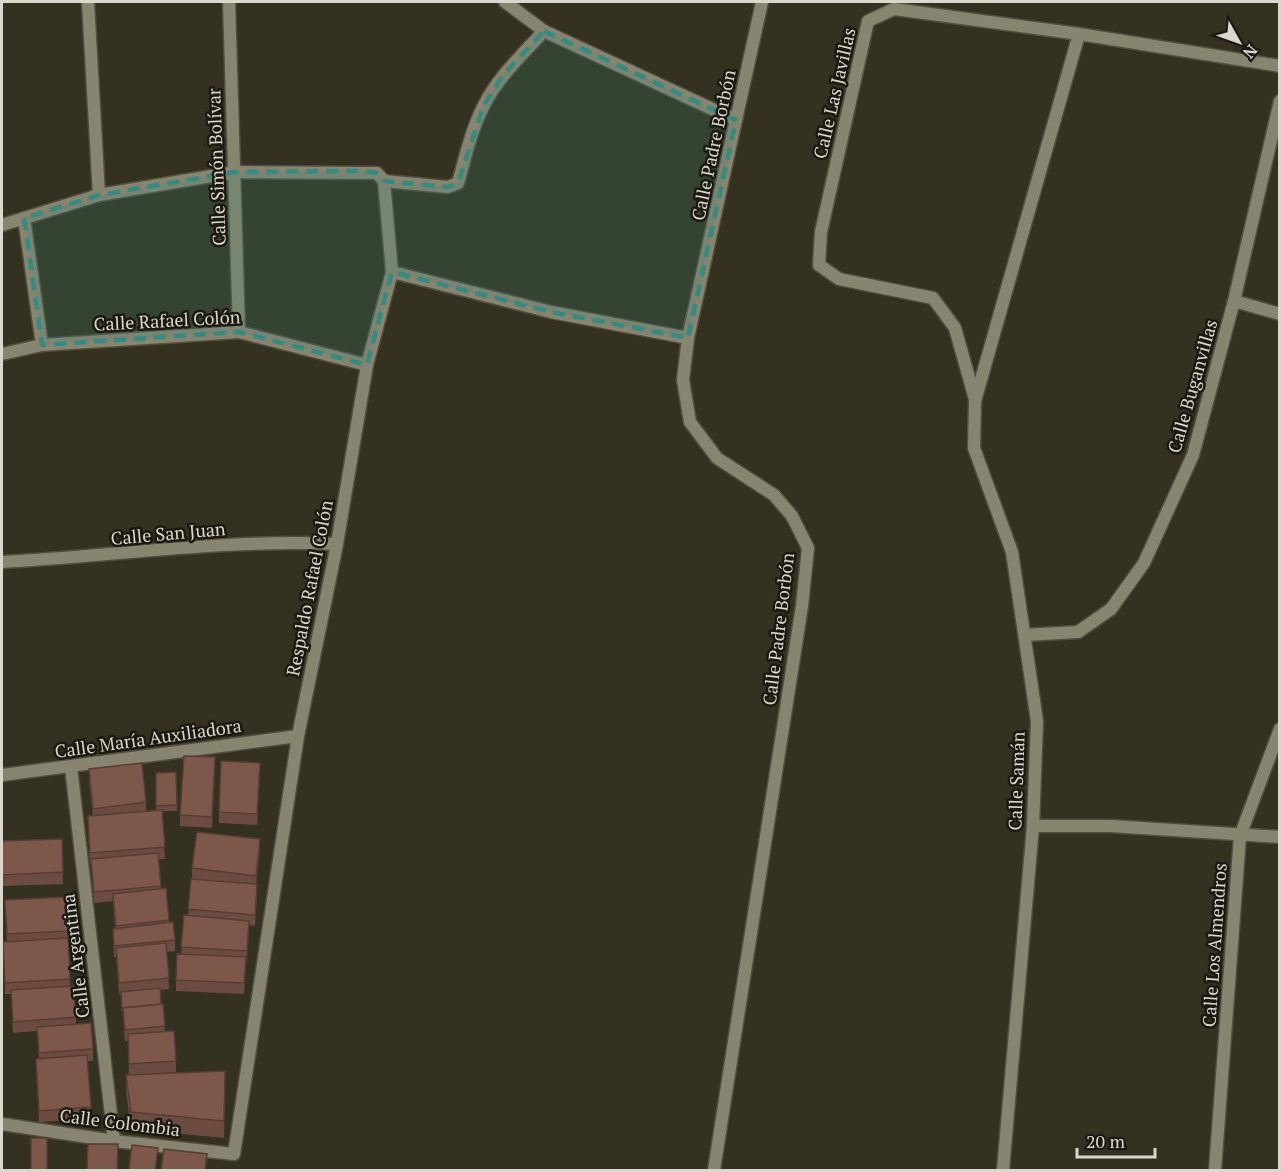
<svg xmlns="http://www.w3.org/2000/svg" width="1281" height="1172" font-family="'PT Serif',serif">
<rect width="100%" height="100%" fill="#353120"/>
<g fill="none" stroke-linecap="round" stroke-linejoin="round">
<g stroke="#524e3f" stroke-width="15">
<g id="street">
<polyline points="88,2 99,195"/>
<polyline points="229,2 239,332"/>
<polyline points="505,2 544,31 736,120"/>
<path d="M384,181l64,6 10,-4c7,-25 13,-52 25,-76 14,-29 39,-52 61,-76"/>
<polyline points="24,218 42,345"/>
<polyline points="2,225 99,195 235,172 377,173 384,181 392,272 367,365 337,544 298,736 234,1154 114,1141 2,1124"/>
<polyline points="392,272 551,312 688,338"/>
<polyline points="1234,301 1280,314"/>
<polyline points="2,354 42,345 239,332 367,365"/>
<polyline points="975,399 955,328 933,298 839,279 819,265 821,232 868,21 894,9 1079,34 1280,66"/>
<path d="M2,562c111,-6 223,-23 335,-18"/>
<polyline points="1025,635 1078,632 1111,609 1144,563 1193,455 1234,301 1280,101"/>
<polyline points="71,767 114,1141"/>
<polyline points="2,775 298,736"/>
<polyline points="1033,826 1111,826 1280,837"/>
<polyline points="714,1170 802,606 808,548 792,516 774,495 717,458 690,422 683,380 688,338 762,2"/>
<polyline points="1003,1170 1033,826 1037,721 1012,552 974,448 975,401 1079,34"/>
<polyline points="1215,1170 1240,836 1280,729"/>
</g>
</g>
<use href="#street" stroke="#87846f" stroke-width="12"/>
</g>
<g fill="#6c4b40">
<polygon points="89,769 146,802 146,812 156,811 156,773 176,772 177,811 162,811 165,859 158,859 161,889 166,888 169,923 175,940 175,951 167,952 169,989 160,990 165,1032 176,1061 176,1072 148,1074 225,1087 224,1138 131,1129 126,1091 126,1075 129,1074 128,1041 125,1041 121,994 119,994 116,957 114,957 113,929 115,928 113,901 94,903 91,864 90,864 88,827 88,816 93,816 89,781"/>
<polygon points="215,769 212,828 180,826 180,815"/>
<polygon points="260,774 257,825 219,823 219,812"/>
<polygon points="62,839 63,884 2,886 2,841"/>
<polygon points="260,851 256,884 257,895 255,926 249,925 244,994 176,991 176,980 188,916 192,879 192,868"/>
<polygon points="5,900 68,931 70,986 76,1017 76,1024 93,1049 93,1061 87,1061 91,1119 39,1122 36,1070 36,1059 39,1059 37,1031 13,1033 11,994 5,994 3,942 7,941"/>
</g>
<g fill="#583d34">
<polygon points="215,757 215,769 212,828 212,817"/>
<polygon points="260,839 260,851 256,887 256,876"/>
<polygon points="257,884 257,895 255,926 255,915"/>
<polygon points="249,921 249,932 247,963 247,951"/>
<polygon points="158,1148 156,1170 155,1170"/>
</g>
<g fill="#7e574b" stroke="#583d34" stroke-width="1.5">
<polygon points="184,756 215,757 212,817 180,815"/>
<polygon points="221,761 260,763 257,814 219,812"/>
<polygon points="142,763 146,802 93,809 89,769"/>
<polygon points="176,772 177,805 156,806 156,773"/>
<polygon points="162,810 165,847 90,853 88,816"/>
<polygon points="197,832 260,839 256,876 192,868"/>
<polygon points="62,839 63,872 2,875 2,841"/>
<polygon points="158,853 161,886 94,892 91,859"/>
<polygon points="191,879 257,884 255,915 188,909"/>
<polygon points="166,888 169,920 116,926 113,894"/>
<polygon points="66,897 68,931 7,934 5,900"/>
<polygon points="184,915 249,921 247,951 181,947"/>
<polygon points="173,922 175,940 114,946 113,929"/>
<polygon points="68,938 70,979 5,983 3,942"/>
<polygon points="166,943 169,978 119,983 116,948"/>
<polygon points="177,954 246,957 244,983 176,980"/>
<polygon points="73,986 76,1017 13,1022 11,990"/>
<polygon points="160,988 161,1004 123,1008 123,1010 122,1010 121,992"/>
<polygon points="163,1004 165,1026 125,1030 123,1008"/>
<polygon points="91,1023 93,1049 39,1053 37,1027"/>
<polygon points="174,1031 176,1061 129,1064 128,1034"/>
<polygon points="87,1055 91,1107 39,1111 36,1059"/>
<polygon points="225,1071 224,1121 131,1112 126,1075"/>
<rect x="31" y="1138" width="16" height="32"/>
<polygon points="88,1144 118,1144 117,1170 87,1170"/>
<polygon points="132,1145 158,1148 155,1170 129,1170"/>
<polygon points="164,1149 207,1154 205,1170 161,1170"/>
</g>
<path fill="#388a81" fill-opacity="0.2" stroke="#388a81" stroke-width="4.5" stroke-dasharray="12 8" stroke-linejoin="round" d="M544,31l192,89 -48,218 -137,-26 -159,-40 -25,93 -128,-33 -197,13 -18,-127 75,-23 136,-23 127,-1 15,2 7,8 64,6 10,-4 25,-76 20,-32z"/>
<g text-anchor="middle" dominant-baseline="central" stroke-width="5" stroke-linejoin="round" paint-order="stroke">
<g font-size="18" fill="#dad8cd" stroke="#1b1911">
<text transform="translate(834 93) rotate(-77)">Calle Las Javillas</text>
<text transform="translate(713 145) rotate(-78)">Calle Padre Borbón</text>
<text transform="translate(216 167) rotate(-92)">Calle Simón Bolívar</text>
<text transform="translate(167 320) rotate(-3)">Calle Rafael Colón</text>
<text transform="translate(1192 386) rotate(-74)">Calle Buganvillas</text>
<text transform="translate(168 533) rotate(-5)">Calle San Juan</text>
<text transform="translate(309 588) rotate(-79)">Respaldo Rafael Colón</text>
<text transform="translate(778 629) rotate(-83)">Calle Padre Borbón</text>
<text transform="translate(148 738) rotate(-8)">Calle María Auxiliadora</text>
<text transform="translate(1016 781) rotate(-88)">Calle Samán</text>
<text transform="translate(1214 945) rotate(-86)">Calle Los Almendros</text>
<text transform="translate(75 956) rotate(-97)">Calle Argentina</text>
<text transform="translate(120 1122) rotate(7)">Calle Colombia</text>
</g>
</g>
<rect width="1281" height="1172" fill="none" stroke="#dad8cd" stroke-width="6"/>
<g transform="translate(1239 42) rotate(130)" stroke="#1b1911" stroke-width="4.5" paint-order="stroke">
<path d="M0-4.5L10 22L0 15L-10 22Z" fill="#dad8cd"/>
<text y="-9" font-size="16" font-weight="bold" text-anchor="middle" fill="#dad8cd">N</text>
</g>
<path d="M1077 1148v9h78v-9" fill="none" stroke="#dad8cd" stroke-width="3"/>
<text x="1086" y="1148" font-size="18" fill="#dad8cd" stroke="#1b1911" stroke-width="4.5" paint-order="stroke">20 m</text>
</svg>
